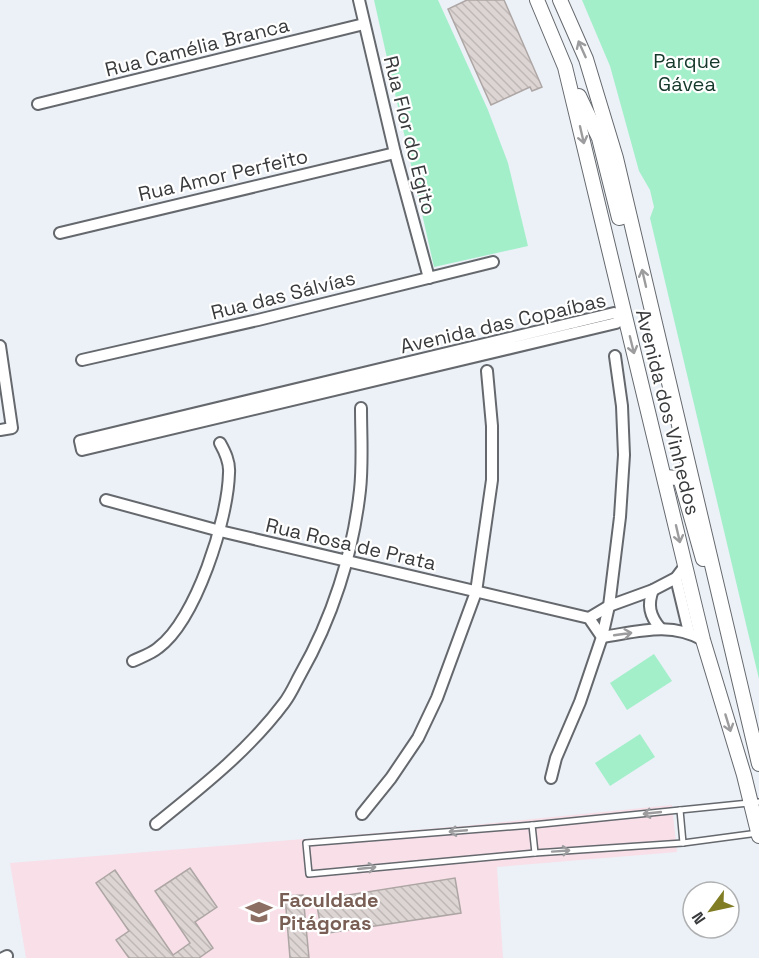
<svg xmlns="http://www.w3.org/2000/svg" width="759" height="958" font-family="'Space Grotesk',sans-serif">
<defs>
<pattern id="building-back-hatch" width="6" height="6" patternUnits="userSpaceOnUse" patternTransform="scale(1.5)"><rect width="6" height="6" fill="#ddd5d3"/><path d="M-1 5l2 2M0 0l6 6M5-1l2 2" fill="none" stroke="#beb8b6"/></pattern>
</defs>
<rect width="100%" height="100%" fill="#ecf1f7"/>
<polygon fill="#f8dfe8" points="672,805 677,852 497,867 503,958 26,958 10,863 464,826"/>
<g fill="#a3efca">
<polygon points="374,0 438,0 488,110 508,163 528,246 434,267"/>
<polygon points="582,0 759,0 759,679 650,218 654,207 650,190 639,171 610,66"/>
<polygon points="654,654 672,681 627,710 610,683"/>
<polygon points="640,734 655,757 610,786 595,763"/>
</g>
<g fill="url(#building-back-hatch)" stroke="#ada6a4" stroke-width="1.5">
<polygon points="467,0 504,0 542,87 532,91 530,87 491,105 448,9"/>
<polygon points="190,868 217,907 195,922 213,948 199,958 129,958 116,940 129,931 96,883 115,870 173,955 190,943 155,891"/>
<polygon points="455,878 461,913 322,934 316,900"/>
<polygon points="303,895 309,958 290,958 285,896"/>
</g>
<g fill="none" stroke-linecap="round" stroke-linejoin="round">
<g stroke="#65696e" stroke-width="8">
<g id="service">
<polyline points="680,810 683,843"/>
<polyline points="532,825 535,853"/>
<polyline points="758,833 683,843 535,853 309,874 306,843 532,825 759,802"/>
</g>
</g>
<g stroke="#65696e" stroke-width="14">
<g id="minor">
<polyline points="359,0 395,153 429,278"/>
<polyline points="38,104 364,24"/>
<polyline points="60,233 395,153"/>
<polygon points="614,313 625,316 616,323 82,450 80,441"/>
<polyline points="0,346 12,428 0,430"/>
<polyline points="82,360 258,320 493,262"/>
<path d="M106,500l114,31 369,87 13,19c35,-5 68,-16 101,3"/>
<polyline points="676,578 689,632"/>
<path d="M653,590c-6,15 -3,26 7,38"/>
<polyline points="589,618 609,606 653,590 676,578 685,566"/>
<path d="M133,661c8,-4 18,-7 25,-13 38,-28 70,-129 71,-175 1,-11 -4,-21 -9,-30"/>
<polyline points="551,778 556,758 580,702 602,637 609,606 620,517 624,455 622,406 615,356"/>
<polyline points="362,814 391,778 418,738 437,698 476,592 492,480 492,426 487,371"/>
<path d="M156,824c46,-37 93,-74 128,-121 7,-9 11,-19 16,-28 32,-56 53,-121 60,-185 3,-27 1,-55 1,-82"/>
<polyline points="3,958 7,956"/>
</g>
</g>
<g stroke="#65696e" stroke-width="16">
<g id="secondary">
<polyline points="537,0 565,67 703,640 744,775 759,836"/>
<polyline points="560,0 586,59 616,158 759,764"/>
<polyline points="579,96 599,138 619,218 629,215"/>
<polyline points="665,477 677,478 681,481 703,559"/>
</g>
</g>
<use href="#service" stroke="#fff" stroke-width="5"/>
<use href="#minor" stroke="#fff" stroke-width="10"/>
<use href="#secondary" stroke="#fff" stroke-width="14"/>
</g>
<defs><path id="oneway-shaft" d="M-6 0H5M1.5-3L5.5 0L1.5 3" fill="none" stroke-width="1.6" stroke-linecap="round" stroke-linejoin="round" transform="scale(1.5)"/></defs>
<g stroke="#9c9c9e">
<use href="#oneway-shaft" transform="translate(582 49) rotate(-114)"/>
<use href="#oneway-shaft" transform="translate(582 135) rotate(77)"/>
<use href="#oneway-shaft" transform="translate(644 278) rotate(-103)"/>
<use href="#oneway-shaft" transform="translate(632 345) rotate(76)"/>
<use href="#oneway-shaft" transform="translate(678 534) rotate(77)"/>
<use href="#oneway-shaft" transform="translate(623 634) rotate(-8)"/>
<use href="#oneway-shaft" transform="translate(728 723) rotate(73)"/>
<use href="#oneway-shaft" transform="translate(652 813) rotate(174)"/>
<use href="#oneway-shaft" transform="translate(458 831) rotate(175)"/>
<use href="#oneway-shaft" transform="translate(561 851) rotate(-4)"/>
<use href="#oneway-shaft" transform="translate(367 868) rotate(-6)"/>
</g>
<defs>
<g id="university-bare" transform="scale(2.07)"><path d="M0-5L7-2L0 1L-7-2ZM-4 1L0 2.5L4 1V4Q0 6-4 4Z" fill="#8d6e63" stroke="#fff" stroke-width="2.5" paint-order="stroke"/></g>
</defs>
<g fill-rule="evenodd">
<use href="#university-bare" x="259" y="912"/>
</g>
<g text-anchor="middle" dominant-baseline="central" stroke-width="4.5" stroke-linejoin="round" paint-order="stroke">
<g font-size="20" fill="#383a3c" stroke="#fff">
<text transform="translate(197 47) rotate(-14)">Rua Camélia Branca</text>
<text transform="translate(410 135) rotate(76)">Rua Flor do Egito</text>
<text transform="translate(223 175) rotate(-13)">Rua Amor Perfeito</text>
<text transform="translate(283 295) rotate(-14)">Rua das Sálvías</text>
<text transform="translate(503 323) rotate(-13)">Avenida das Copaíbas</text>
<text transform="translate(668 412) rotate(76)">Avenida dos Vinhedos</text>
<text transform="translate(351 544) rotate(13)">Rua Rosa de Prata</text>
</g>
<g font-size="20" fill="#15392a" stroke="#fff">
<text x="687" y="61">Parque<tspan x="687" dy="23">Gávea</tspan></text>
</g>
<g font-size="20" font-weight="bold" fill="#785e54" stroke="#fff" text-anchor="start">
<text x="279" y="900">Faculdade<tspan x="279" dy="23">Pitágoras</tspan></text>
</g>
</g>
<g transform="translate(711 910) rotate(237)"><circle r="28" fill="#ffffff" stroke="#afb0b1" stroke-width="1.5"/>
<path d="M0-4.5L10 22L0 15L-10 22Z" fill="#817d25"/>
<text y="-9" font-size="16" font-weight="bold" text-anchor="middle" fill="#383a3c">N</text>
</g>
</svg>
